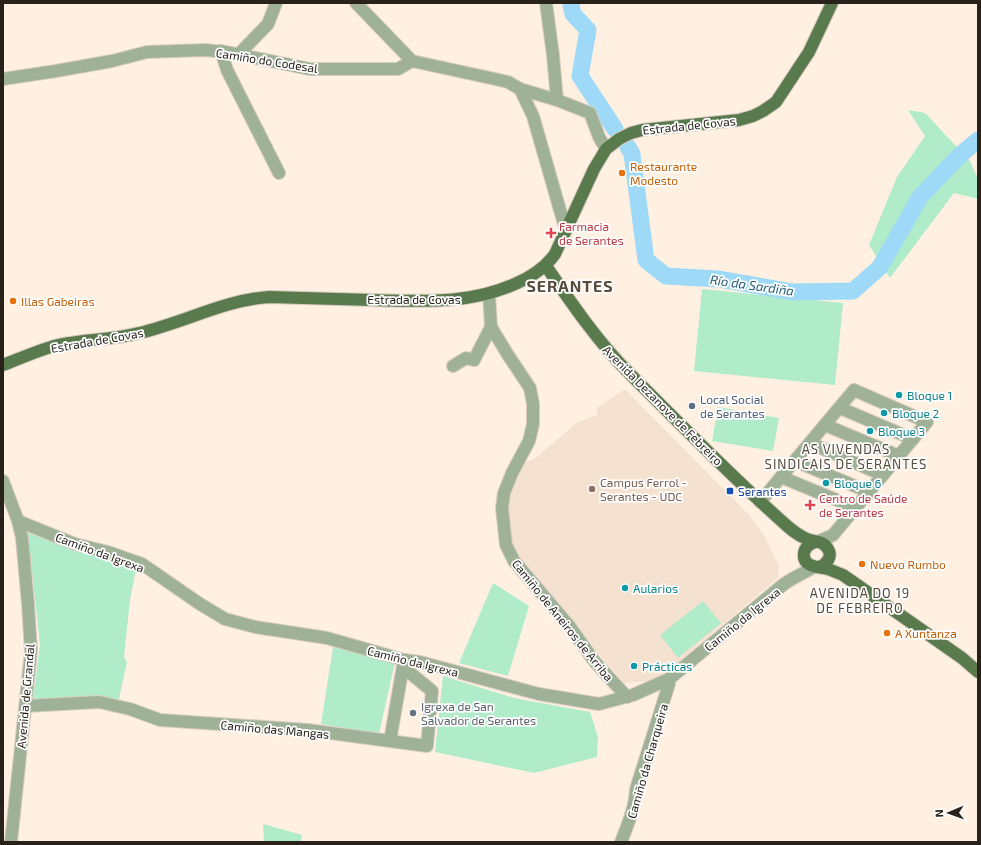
<svg xmlns="http://www.w3.org/2000/svg" width="981" height="845" font-family="'Exo 2',sans-serif">
<rect width="100%" height="100%" fill="#fff0e2"/>
<polygon fill="#f4e1cf" points="625,389 749,515 763,534 779,566 778,578 670,669 649,681 624,683 518,561 506,521 506,496 521,464 536,458 576,423 597,415 597,408"/>
<g fill="#b0ebca">
<polygon points="908,110 925,113 970,161 978,179 978,199 954,193 890,278 869,245 897,177 925,136"/>
<polygon points="702,289 843,303 835,385 694,371"/>
<polygon points="718,407 779,418 773,451 712,441"/>
<polygon points="28,533 136,570 130,600 124,657 127,662 119,699 33,700 40,645"/>
<polygon points="493,583 529,606 508,676 459,663"/>
<polygon points="703,601 721,623 678,658 660,635"/>
<polygon points="333,647 395,662 379,734 321,724"/>
<polygon points="443,676 514,698 590,712 598,737 597,757 534,773 435,752"/>
<polygon points="263,824 302,835 301,842 264,842"/>
</g>
<g fill="none" stroke-linecap="round" stroke-linejoin="round">
<g stroke="#9edaf8" stroke-width="17">
<polyline points="572,3 571,6 573,14 588,30 580,76 615,129"/>
<polyline points="628,147 632,154 646,260 666,276 719,279 793,292 853,291 880,267 920,197 959,156 978,140"/>
</g>
<g stroke="#d8cbbe" stroke-width="14">
<g id="minor">
<polyline points="356,3 412,61 495,79 508,82 520,89 533,116 566,231"/>
<polyline points="546,3 553,55 557,100 590,113 599,137 606,149"/>
<polyline points="221,51 227,70 279,173"/>
<polyline points="239,54 268,24 276,3"/>
<polyline points="3,79 56,71 112,61 147,52 205,50 226,52 310,69 398,69 412,61"/>
<polyline points="520,89 557,100"/>
<polyline points="489,294 491,327 508,355 530,388 533,404 533,424 529,441 512,473 504,493 502,508 506,545 514,561 570,627 595,662 627,697"/>
<polyline points="453,366 466,358 474,360 491,327"/>
<polyline points="840,408 913,439"/>
<polyline points="825,425 899,456"/>
<polyline points="810,443 883,475"/>
<polyline points="795,461 869,492"/>
<polyline points="781,477 856,508"/>
<polyline points="3,481 18,521 22,538 28,604 31,651 11,842"/>
<polyline points="760,502 854,390 927,422 833,535 817,542"/>
<polyline points="18,521 75,544 108,552 142,564 200,604 225,619 255,627 327,638 404,660 420,662 539,694 599,704 633,695 669,679 784,584 792,579 814,567"/>
<polyline points="26,706 99,702 130,709 160,720 308,730 427,746 432,691 409,672 404,660"/>
<polyline points="390,741 404,660"/>
<path d="M621,842c7,-18 14,-34 15,-53l33,-105v-5"/>
</g>
</g>
<g stroke="#d8cbbe" stroke-width="14">
<g id="major">
<path d="M546,266c26,38 52,76 84,108 48,48 95,96 145,141 10,9 19,19 32,24 7,3 16,1 21,10 5,8 -2,16 -9,18"/>
<path d="M3,365c18,-7 36,-15 55,-20 27,-6 54,-5 81,-12 44,-10 85,-33 130,-36 34,1 68,2 103,3 50,1 98,5 145,-17 16,-7 28,-15 38,-29l39,-85 12,-20 13,-10 12,-6 11,-3 97,-10 14,-4 10,-5 13,-9 33,-50 23,-49"/>
<path d="M815,542c-6,2 -10,5 -11,11 -2,14 14,14 24,16 5,2 10,4 15,6l119,83 16,14"/>
</g>
</g>
<use href="#minor" stroke="#9fb298" stroke-width="12"/>
<use href="#major" stroke="#597a4d" stroke-width="12"/>
</g>
<g fill="#e8710a" stroke="#fff" stroke-width="1.5">
<circle cx="622" cy="173" r="4"/>
<circle cx="13" cy="301" r="4"/>
<circle cx="862" cy="564" r="4"/>
<circle cx="887" cy="633" r="4"/>
</g>
<g fill="#e0444e" stroke="#fff" stroke-width="1.5">
<path d="M549 227h4v4h4v4h-4v4h-4v-4h-4v-4h4z"/>
<path d="M808 499h4v4h4v4h-4v4h-4v-4h-4v-4h4z"/>
</g>
<g fill="#0f9aa8" stroke="#fff" stroke-width="1.5">
<circle cx="899" cy="395" r="4"/>
<circle cx="884" cy="413" r="4"/>
<circle cx="870" cy="431" r="4"/>
<circle cx="826" cy="483" r="4"/>
<circle cx="625" cy="588" r="4"/>
<circle cx="634" cy="666" r="4"/>
</g>
<circle fill="#5c6f8a" stroke="#fff" stroke-width="1.5" cx="692" cy="406" r="4"/>
<circle fill="#8d6e63" stroke="#fff" stroke-width="1.5" cx="592" cy="489" r="4"/>
<rect fill="#1a4fb4" stroke="#fff" stroke-width="1.5" x="726" y="487" width="8" height="8" rx="2"/>
<circle fill="#6b7280" stroke="#fff" stroke-width="1.5" cx="413" cy="713" r="4"/>
<g text-anchor="middle" dominant-baseline="central" stroke-width="3.5" stroke-linejoin="round" paint-order="stroke">
<g font-size="12" fill="#28221b" stroke="#fff">
<text transform="translate(267 60) rotate(9)">Camiño do Codesal</text>
<text transform="translate(689 125) rotate(-6)">Estrada de Covas</text>
<text x="414" y="299">Estrada de Covas</text>
<text transform="translate(97 340) rotate(-10)">Estrada de Covas</text>
<text transform="translate(663 405) rotate(45)">Avenida Dezanove de Febreiro</text>
<text transform="translate(100 552) rotate(20)">Camiño da Igrexa</text>
<text transform="translate(742 619) rotate(-39)">Camiño da Igrexa</text>
<text transform="translate(563 620) rotate(51)">Camiño de Aneiros de Arriba</text>
<text transform="translate(413 661) rotate(14)">Camiño da Igrexa</text>
<text transform="translate(25 696) rotate(-85)">Avenida de Grandal</text>
<text transform="translate(275 729) rotate(5)">Camiño das Mangas</text>
<text transform="translate(647 761) rotate(-74)">Camiño da Charqueira</text>
</g>
<g font-size="12" fill="#c56008" stroke="#fff" text-anchor="start">
<text x="630" y="166">Restaurante<tspan x="630" dy="14">Modesto</tspan></text>
<text x="21" y="301">Illas Gabeiras</text>
<text x="870" y="564">Nuevo Rumbo</text>
<text x="895" y="633">A Xuntanza</text>
</g>
<g font-size="12" fill="#be3a42" stroke="#fff" text-anchor="start">
<text x="559" y="226">Farmacia<tspan x="559" dy="14">de Serantes</tspan></text>
<text x="819" y="498">Centro de Saúde<tspan x="819" dy="14">de Serantes</tspan></text>
</g>
<g font-size="12" fill="#0d838f" stroke="#fff" text-anchor="start">
<text x="907" y="395">Bloque 1</text>
<text x="892" y="413">Bloque 2</text>
<text x="878" y="431">Bloque 3</text>
<text x="834" y="483">Bloque 6</text>
<text x="633" y="588">Aularios</text>
<text x="642" y="666">Prácticas</text>
</g>
<g font-size="12" fill="#4e5e75" stroke="#fff" text-anchor="start">
<text x="700" y="399">Local Social<tspan x="700" dy="14">de Serantes</tspan></text>
</g>
<g font-size="12" fill="#785e54" stroke="#fff" text-anchor="start">
<text x="600" y="482">Campus Ferrol -<tspan x="600" dy="14">Serantes - UDC</tspan></text>
</g>
<g font-size="12" fill="#164399" stroke="#fff" text-anchor="start">
<text x="738" y="491">Serantes</text>
</g>
<g font-size="12" fill="#5b616d" stroke="#fff" text-anchor="start">
<text x="421" y="706">Igrexa de San<tspan x="421" dy="14">Salvador de Serantes</tspan></text>
</g>
<g font-size="13" font-style="italic" fill="#1e5b74" stroke="#fff">
<text transform="translate(752 285) rotate(8)">Río da Sardiña</text>
</g>
<g font-size="13" letter-spacing="1" fill="#584a3b" stroke="#fff">
<text x="846" y="449">AS VIVENDAS<tspan x="846" dy="15">SINDICAIS DE SERANTES</tspan></text>
<text x="860" y="593">AVENIDA DO 19<tspan x="860" dy="15">DE FEBREIRO</tspan></text>
</g>
<g font-size="16" font-weight="bold" letter-spacing="1" fill="#584a3b" stroke="#fff">
<text x="570" y="285">SERANTES</text>
</g>
</g>
<rect width="981" height="845" fill="none" stroke="#28221b" stroke-width="8"/>
<g transform="translate(949 813) rotate(268)" stroke="#ffffff" stroke-width="3" paint-order="stroke">
<path d="M0-3L7 15L0 10L-7 15Z" fill="#28221b"/>
<text y="-6" font-size="11" font-weight="bold" text-anchor="middle" fill="#28221b">N</text>
</g>
</svg>
